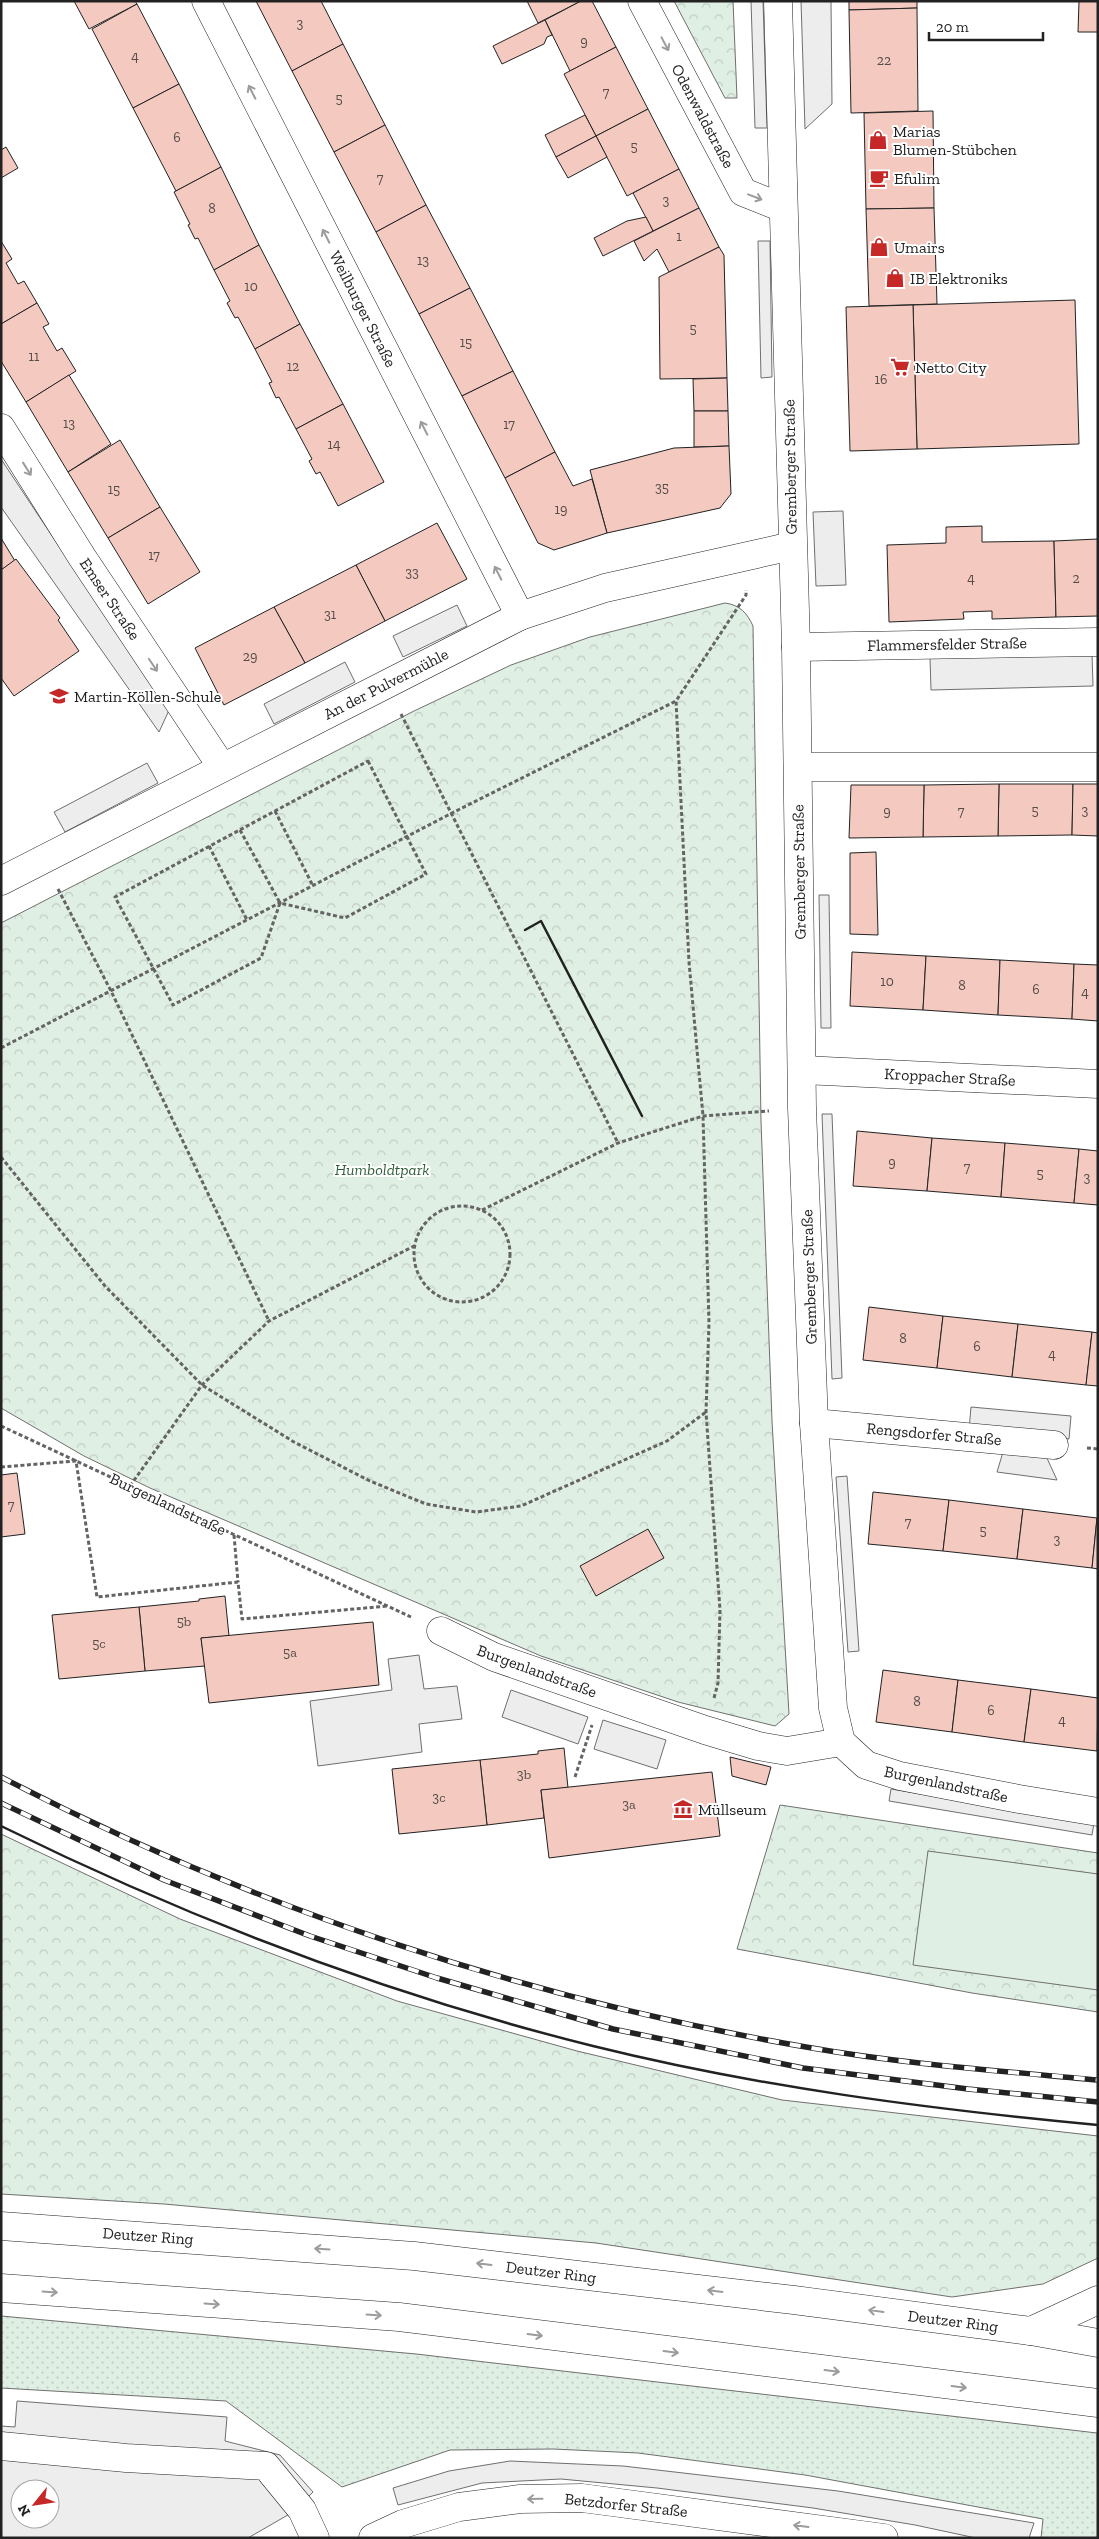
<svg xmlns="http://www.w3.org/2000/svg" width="1099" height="2539" font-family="'Zilla Slab',serif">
<defs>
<pattern id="grass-dots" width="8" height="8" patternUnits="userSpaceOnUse" patternTransform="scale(1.25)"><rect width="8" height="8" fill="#e0efe3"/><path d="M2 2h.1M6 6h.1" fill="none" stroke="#c0cdc2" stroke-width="1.8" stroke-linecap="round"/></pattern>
<pattern id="forest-crowns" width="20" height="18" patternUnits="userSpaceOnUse" patternTransform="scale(1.25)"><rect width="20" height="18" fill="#e0efe3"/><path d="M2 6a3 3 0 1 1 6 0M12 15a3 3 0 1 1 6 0" fill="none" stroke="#c0cdc2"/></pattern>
</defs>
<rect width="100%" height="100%" fill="#fff"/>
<polygon fill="url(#grass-dots)" stroke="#6f6f6f" points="1,2316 416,2354 1097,2433 1098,2538 1041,2538 1043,2519 805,2475 638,2453 553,2449 450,2450 342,2487 226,2401 1,2388"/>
<g fill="url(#forest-crowns)" stroke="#6f6f6f">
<polygon points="674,1 733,1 737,98 725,98"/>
<path d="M725,603c15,2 22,10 28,23l8,495 11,300 17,293 -14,12 -97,-24 -137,-46 -391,-168 -66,-32 -83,-48v-485l413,-212 97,-46 79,-28z"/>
<polygon points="780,1805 1098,1853 1098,2012 972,1993 737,1949"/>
<polygon points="1,1834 180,1919 397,2001 577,2051 782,2100 1098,2136 1098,2258 1043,2284 952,2297 596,2243 164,2204 1,2194"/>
</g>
<polygon fill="#e0efe3" stroke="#6f6f6f" points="928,1851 1098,1874 1098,1990 913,1965"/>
<g fill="#ededed" stroke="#6f6f6f" fill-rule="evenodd">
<polygon points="751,1 763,1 767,128 755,128"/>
<polygon points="801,1 831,1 832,104 805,129"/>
<polygon points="758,241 770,241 772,377 761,378"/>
<polygon points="1,459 66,557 171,706 159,732 1,507"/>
<polygon points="843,511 846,585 816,586 813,512"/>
<polygon points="457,605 467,626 403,657 393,636"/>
<polygon points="1092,654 1093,686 931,690 930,658"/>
<polygon points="345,662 355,682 274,724 264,704"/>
<polygon points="147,763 158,783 65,832 54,812"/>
<polygon points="819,895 829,895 831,1028 821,1028"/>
<polygon points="822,1114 832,1114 842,1378 832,1379"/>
<polygon points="971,1407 1071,1416 1069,1439 969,1430"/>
<polygon points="1003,1452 1046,1456 1057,1480 997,1472"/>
<polygon points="847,1476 859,1651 848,1652 836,1477"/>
<polygon points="419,1655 424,1689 457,1686 462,1719 419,1724 422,1752 318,1766 310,1701 392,1690 388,1659"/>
<polygon points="511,1690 588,1717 578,1744 502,1717"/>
<polygon points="603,1720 666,1740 657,1769 594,1749"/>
<polygon points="891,1789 1094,1823 1092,1835 889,1801"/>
<path d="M17,2401l210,16 -2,24 55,14 33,37 -20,20 -45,26h-247v-112l14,1zM20,2489h30v30h-30z"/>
<polygon points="510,2461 623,2466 838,2491 1034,2523 1029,2538 976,2538 915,2525 813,2508 657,2488 561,2479 482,2483 398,2505 393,2488 449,2471"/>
</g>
<g fill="#f3c9c0" stroke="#222">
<polygon points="74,1 135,1 137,4 89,29"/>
<polygon points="256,1 321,1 343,44 292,71"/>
<polygon points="527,1 581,1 538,23"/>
<polygon points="581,1 592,1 616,47 570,71 545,20"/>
<polygon points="849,1 917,1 917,8 849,10"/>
<polygon points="1079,1 1098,1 1098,32 1078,32"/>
<polygon points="137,4 179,84 133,108 92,29"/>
<polygon points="917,8 918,111 851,113 849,10"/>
<polygon points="545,20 552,35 547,37 544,44 502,64 493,46"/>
<polygon points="343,44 385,125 334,152 292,71"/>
<polygon points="616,47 648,109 596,136 564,74"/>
<polygon points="179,84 221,167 176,191 133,108"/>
<polygon points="648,109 679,169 627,196 596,136"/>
<polygon points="933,111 934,208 866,209 864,113"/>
<polygon points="585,115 596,136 556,157 545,135"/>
<polygon points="385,125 426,205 376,232 334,152"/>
<polygon points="596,136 607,157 568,178 556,157"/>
<polygon points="6,147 18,168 1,178 1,150"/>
<polygon points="221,167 259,245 214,270 198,238 195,239 188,225 190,224 174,192"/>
<polygon points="679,169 699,208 653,231 633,193"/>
<polygon points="426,205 470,288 419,314 376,232"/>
<polygon points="699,208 719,247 669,272 657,249 644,261 634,241"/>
<polygon points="934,208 937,304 869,306 866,209"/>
<polygon points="646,217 653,231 603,256 594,238 627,221"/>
<polygon points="1,241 12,259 6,263 18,284 24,281 37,303 1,324"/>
<polygon points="259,245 300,324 255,349 238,317 235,318 227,303 230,301 214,270"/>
<polygon points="719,247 724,255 727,378 660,379 659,277"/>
<polygon points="470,288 513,371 462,396 419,314"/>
<polygon points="1075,300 1079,444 917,449 913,305"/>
<polygon points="37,303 49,324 43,327 57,351 62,348 76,371 26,402 1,361 1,324"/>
<polygon points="913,305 917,449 850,451 846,307"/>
<polygon points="300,324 343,404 296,429 279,397 276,398 269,383 272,382 255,349"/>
<polygon points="513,371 555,452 505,478 462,396"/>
<polygon points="69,375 111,444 68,472 26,402"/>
<polygon points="727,378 728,411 694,411 693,379"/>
<polygon points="343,404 384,482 338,506 320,472 316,474 309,461 312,459 296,429"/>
<polygon points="694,411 728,411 729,446 694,447"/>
<polygon points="120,440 160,507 108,538 68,472"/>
<polygon points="729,446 731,494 720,508 607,533 590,470 674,448"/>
<polygon points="555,452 573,486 592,479 607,533 554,550 538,543 505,478"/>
<polygon points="160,507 200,572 148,604 108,538"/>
<polygon points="437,523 467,579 385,621 356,565"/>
<polygon points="982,526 982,542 1054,541 1056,617 992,619 992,611 963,612 964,619 889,622 887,545 946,543 946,527"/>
<polygon points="1,538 15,561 1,570"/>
<polygon points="1098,539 1098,616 1056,617 1054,541"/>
<polygon points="16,559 60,618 58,620 79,651 14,696 1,678 1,570"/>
<polygon points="356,565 385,621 305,663 274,607"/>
<polygon points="274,607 305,663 224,705 195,648"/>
<polygon points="999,784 1073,784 1072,835 998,836"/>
<polygon points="999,784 998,836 923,837 924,785"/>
<polygon points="1073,784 1098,784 1098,836 1072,835"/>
<polygon points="851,785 924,785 923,837 849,838"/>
<polygon points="876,852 878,935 850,934 850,853"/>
<polygon points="852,952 926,956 923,1010 850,1006"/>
<polygon points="926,956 1000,960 998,1015 923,1010"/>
<polygon points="1000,960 1074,964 1072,1019 998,1015"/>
<polygon points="1074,964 1098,965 1098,1021 1072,1019"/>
<polygon points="857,1131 932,1138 927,1191 853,1186"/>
<polygon points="932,1138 1005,1143 1001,1197 927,1191"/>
<polygon points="1005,1143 1079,1149 1074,1203 1001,1197"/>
<polygon points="1079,1149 1098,1151 1098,1205 1074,1203"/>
<polygon points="869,1307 943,1316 937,1368 863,1360"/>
<polygon points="943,1316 1018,1324 1012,1377 937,1368"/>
<polygon points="1018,1324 1092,1332 1086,1385 1012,1377"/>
<polygon points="1092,1332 1098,1333 1098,1386 1086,1385"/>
<polygon points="17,1473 25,1534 1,1537 1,1475"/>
<polygon points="873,1492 949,1500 943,1551 868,1544"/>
<polygon points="949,1500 1023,1509 1017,1559 943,1551"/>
<polygon points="1023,1509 1097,1518 1092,1568 1017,1559"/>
<polygon points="1097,1518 1098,1518 1098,1569 1092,1568"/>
<polygon points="648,1529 664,1558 596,1596 580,1566"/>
<polygon points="225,1596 229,1636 201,1638 205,1666 145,1671 139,1607 199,1601 199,1599"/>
<polygon points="139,1607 145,1671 59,1679 52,1615"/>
<polygon points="373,1622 379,1685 209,1703 201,1638"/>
<polygon points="883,1670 958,1680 952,1732 876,1722"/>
<polygon points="958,1680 1031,1689 1024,1742 952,1732"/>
<polygon points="1031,1689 1098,1698 1097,1751 1024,1742"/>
<polygon points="564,1748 568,1788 541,1790 544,1818 487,1825 480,1760 538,1754 538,1751"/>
<polygon points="730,1757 771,1767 766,1785 732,1776"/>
<polygon points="480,1760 487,1825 399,1834 392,1769"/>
<polygon points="712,1772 720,1836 549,1858 541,1790"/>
</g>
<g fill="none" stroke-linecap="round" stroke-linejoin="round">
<g stroke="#222" stroke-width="29">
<g id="minor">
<polyline points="206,1 520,616"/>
<polyline points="642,1 743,192 783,208"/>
<polyline points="778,1 796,647 802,1108 814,1423 833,1708 841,1742 866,1765 900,1776 1019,1799 1098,1812"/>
<polyline points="1,428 82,557 222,767"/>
<polyline points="796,647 1098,642"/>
<polyline points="798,767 1098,767"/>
<polyline points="1,881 520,616 605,588 792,546"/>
<polyline points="803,1070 1098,1084"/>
<polyline points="814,1423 1054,1445"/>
<polyline points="441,1631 494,1657 705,1730 758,1746 787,1751 841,1742"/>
<polyline points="1,2446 126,2458 266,2466 302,2510 315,2538"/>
<polyline points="373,2538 403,2524 459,2507 520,2499 582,2498 884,2538"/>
</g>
</g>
<g stroke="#222" stroke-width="29">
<g id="major">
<polyline points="1,2226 414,2256 794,2300 1031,2331 1098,2343"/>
<polyline points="1,2288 399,2317 1098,2403"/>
<polyline points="1031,2331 1098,2300"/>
</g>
</g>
<g stroke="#646464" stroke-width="3" stroke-dasharray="4 2.5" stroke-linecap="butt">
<polyline points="401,714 618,1143"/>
<polygon points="368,761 426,874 345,918 280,903 261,958 173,1005 115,897"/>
<polyline points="275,811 313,886"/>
<polyline points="240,830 280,903"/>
<polyline points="209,846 247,920"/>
<polyline points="58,889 111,991 269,1321"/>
<polyline points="1,1048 452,813 676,701"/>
<polyline points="1,1157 105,1286 202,1385 294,1442 370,1481 426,1504 476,1512 521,1506 667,1441 706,1412"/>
<circle cx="462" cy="1254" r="48"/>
<polyline points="482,1210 618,1143 703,1116 769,1111"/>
<polyline points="1,1426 411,1617"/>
<polyline points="1087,1448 1098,1449"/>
<polyline points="1,1467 76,1461 97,1597 238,1582 242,1619 388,1606"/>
<polyline points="130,1486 202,1385 269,1321 414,1246"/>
<polyline points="234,1535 238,1582"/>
<polyline points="714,1698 718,1683 720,1610 706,1412 709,1323 703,1116 689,962 676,701 746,595 746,590"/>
<polyline points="575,1777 592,1725"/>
</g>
<use href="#minor" stroke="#fff" stroke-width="28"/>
<use href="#major" stroke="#fff" stroke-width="28"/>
<g stroke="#222" stroke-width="5.5">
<g id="rail">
<path d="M1,1777c252,131 525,222 805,270 96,17 195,24 292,33"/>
<polyline points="1,1803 164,1880 310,1936 437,1978 613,2029 803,2068 968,2089 1098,2102"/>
</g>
</g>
<use href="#rail" stroke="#fff" stroke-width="4" stroke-dasharray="11" stroke-linecap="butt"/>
<g stroke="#222" stroke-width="2.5">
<polyline points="525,930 541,921 642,1116"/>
<path d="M1,1826c189,93 387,169 592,220 165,41 335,63 505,79"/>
</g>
</g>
<defs><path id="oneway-shaft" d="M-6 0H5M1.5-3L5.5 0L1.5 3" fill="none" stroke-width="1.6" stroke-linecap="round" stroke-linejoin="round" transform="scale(1.25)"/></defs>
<g stroke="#9c9c9c">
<use href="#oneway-shaft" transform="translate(665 44) rotate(62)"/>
<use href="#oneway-shaft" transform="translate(252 92) rotate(-117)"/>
<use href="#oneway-shaft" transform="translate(755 197) rotate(21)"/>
<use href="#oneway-shaft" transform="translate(326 236) rotate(-117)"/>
<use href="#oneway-shaft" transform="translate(424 428) rotate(-117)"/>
<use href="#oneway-shaft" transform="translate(27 469) rotate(58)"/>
<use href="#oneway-shaft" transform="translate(498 573) rotate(-117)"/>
<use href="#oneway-shaft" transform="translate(153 665) rotate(56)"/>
<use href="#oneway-shaft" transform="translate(322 2249) rotate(-176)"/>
<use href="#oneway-shaft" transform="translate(484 2264) rotate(-173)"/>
<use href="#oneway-shaft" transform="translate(715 2291) rotate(-173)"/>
<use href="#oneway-shaft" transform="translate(50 2292) rotate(4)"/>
<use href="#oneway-shaft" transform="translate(212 2304) rotate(4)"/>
<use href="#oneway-shaft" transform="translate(876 2311) rotate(-172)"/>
<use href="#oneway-shaft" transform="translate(374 2315) rotate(4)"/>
<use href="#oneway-shaft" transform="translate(535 2335) rotate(7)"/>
<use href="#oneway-shaft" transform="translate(671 2352) rotate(7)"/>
<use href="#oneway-shaft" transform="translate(832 2371) rotate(7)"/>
<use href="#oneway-shaft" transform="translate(959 2387) rotate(7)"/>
<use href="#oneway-shaft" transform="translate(535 2499) rotate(179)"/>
<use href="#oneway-shaft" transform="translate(801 2526) rotate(-173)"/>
</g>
<defs>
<g id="shop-bare" transform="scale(1.5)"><path d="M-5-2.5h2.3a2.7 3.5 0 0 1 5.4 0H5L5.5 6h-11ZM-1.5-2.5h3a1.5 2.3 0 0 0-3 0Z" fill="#c62828" stroke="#fff" stroke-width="2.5" paint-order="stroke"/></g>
<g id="cafe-bare" transform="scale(1.5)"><path d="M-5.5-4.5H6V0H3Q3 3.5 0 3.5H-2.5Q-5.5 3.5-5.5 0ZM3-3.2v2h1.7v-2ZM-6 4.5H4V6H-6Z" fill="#c62828" stroke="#fff" stroke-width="2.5" paint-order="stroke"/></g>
<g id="supermarket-bare" transform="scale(1.5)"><path d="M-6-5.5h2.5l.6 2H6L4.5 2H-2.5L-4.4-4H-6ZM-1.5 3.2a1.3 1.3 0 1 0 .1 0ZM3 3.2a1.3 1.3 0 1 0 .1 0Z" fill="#c62828" stroke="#fff" stroke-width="2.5" paint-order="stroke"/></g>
<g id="school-bare" transform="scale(1.5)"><path d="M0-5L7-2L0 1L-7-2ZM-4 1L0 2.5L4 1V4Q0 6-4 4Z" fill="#c62828" stroke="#fff" stroke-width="2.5" paint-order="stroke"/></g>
<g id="museum-bare" transform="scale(1.5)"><path d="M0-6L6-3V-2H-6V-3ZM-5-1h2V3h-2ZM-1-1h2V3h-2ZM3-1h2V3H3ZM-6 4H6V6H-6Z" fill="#c62828" stroke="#fff" stroke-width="2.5" paint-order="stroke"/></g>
</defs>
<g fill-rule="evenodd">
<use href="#shop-bare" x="878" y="140"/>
<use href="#cafe-bare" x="879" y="178"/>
<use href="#shop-bare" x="879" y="247"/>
<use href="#shop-bare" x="895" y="278"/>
<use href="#supermarket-bare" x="900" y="367"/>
<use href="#school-bare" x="59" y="696"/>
<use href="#museum-bare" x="683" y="1809"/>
</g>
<g text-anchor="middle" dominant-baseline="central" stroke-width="4" stroke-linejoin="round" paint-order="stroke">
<g font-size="14" fill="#564c4a">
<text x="300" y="23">3</text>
<text x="584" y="41">9</text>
<text x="135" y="56">4</text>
<text x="884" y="60">22</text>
<text x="606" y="92">7</text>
<text x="339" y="98">5</text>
<text x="177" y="137">6</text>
<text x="634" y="146">5</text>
<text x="380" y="178">7</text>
<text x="666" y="200">3</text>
<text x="212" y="208">8</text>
<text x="679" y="236">1</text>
<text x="423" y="260">13</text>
<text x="251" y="286">10</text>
<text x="693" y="328">5</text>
<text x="466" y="342">15</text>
<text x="34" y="356">11</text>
<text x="293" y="366">12</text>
<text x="881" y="379">16</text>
<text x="69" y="423">13</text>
<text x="509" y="424">17</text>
<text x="334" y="444">14</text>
<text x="662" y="487">35</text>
<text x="114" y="489">15</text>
<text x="561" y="509">19</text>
<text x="154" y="555">17</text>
<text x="412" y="572">33</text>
<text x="971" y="578">4</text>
<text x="1076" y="578">2</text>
<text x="330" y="614">31</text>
<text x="250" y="656">29</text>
<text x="1035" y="810">5</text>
<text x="1085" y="810">3</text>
<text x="887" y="811">9</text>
<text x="961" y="811">7</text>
<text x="887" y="981">10</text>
<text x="962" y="985">8</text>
<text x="1036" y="989">6</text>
<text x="1085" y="992">4</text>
<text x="892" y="1162">9</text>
<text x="967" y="1167">7</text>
<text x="1040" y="1173">5</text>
<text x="1087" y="1177">3</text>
<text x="903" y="1338">8</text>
<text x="977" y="1346">6</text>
<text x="1052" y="1354">4</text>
<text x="11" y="1505">7</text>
<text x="908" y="1522">7</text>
<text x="983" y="1530">5</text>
<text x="1057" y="1539">3</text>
<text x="184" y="1621">5b</text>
<text x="99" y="1643">5c</text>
<text x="290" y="1652">5a</text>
<text x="917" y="1701">8</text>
<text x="991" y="1710">6</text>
<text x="1062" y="1720">4</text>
<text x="524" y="1774">3b</text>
<text x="439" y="1797">3c</text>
<text x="629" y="1804">3a</text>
</g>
<g font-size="16" fill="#222" stroke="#fff">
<text transform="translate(703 116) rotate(62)">Odenwaldstraße</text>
<text transform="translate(363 309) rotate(63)">Weilburger Straße</text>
<text transform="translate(790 467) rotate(-91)">Gremberger Straße</text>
<text transform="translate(110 599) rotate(56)">Emser Straße</text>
<text transform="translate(947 644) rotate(-1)">Flammersfelder Straße</text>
<text transform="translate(386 684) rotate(-27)">An der Pulvermühle</text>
<text transform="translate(799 872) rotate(-91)">Gremberger Straße</text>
<text transform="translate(950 1077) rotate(3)">Kroppacher Straße</text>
<text transform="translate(809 1277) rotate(-92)">Gremberger Straße</text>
<text transform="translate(934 1434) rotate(5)">Rengsdorfer Straße</text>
<text transform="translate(168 1504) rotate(25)">Burgenlandstraße</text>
<text transform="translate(537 1671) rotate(20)">Burgenlandstraße</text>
<text transform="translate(946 1784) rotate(12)">Burgenlandstraße</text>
<text transform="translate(148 2236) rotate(4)">Deutzer Ring</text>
<text transform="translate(551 2272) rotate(7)">Deutzer Ring</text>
<text transform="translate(953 2321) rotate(7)">Deutzer Ring</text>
<text transform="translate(626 2505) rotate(6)">Betzdorfer Straße</text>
</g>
<g font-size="16" fill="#222" stroke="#fff" text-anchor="start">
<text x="893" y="131">Marias<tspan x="893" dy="18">Blumen-Stübchen</tspan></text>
<text x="894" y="178">Efulim</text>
<text x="894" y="247">Umairs</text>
<text x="910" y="278">IB Elektroniks</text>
<text x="915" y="367">Netto City</text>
<text x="74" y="696">Martin-Köllen-Schule</text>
<text x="698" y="1809">Müllseum</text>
</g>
<g font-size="16" font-style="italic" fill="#2f5e38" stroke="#fff">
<text x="382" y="1169">Humboldtpark</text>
</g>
</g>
<rect width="1099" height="2539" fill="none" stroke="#222222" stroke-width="5"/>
<g transform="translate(35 2504) rotate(240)"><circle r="24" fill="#ffffff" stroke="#a7a7a7"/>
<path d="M0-4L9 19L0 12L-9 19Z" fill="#c62828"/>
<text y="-8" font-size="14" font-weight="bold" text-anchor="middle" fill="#222222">N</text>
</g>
<path d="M929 32v8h114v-8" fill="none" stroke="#222222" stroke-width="2.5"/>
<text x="936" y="32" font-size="15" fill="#222222" stroke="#ffffff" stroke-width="4" paint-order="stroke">20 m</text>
</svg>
